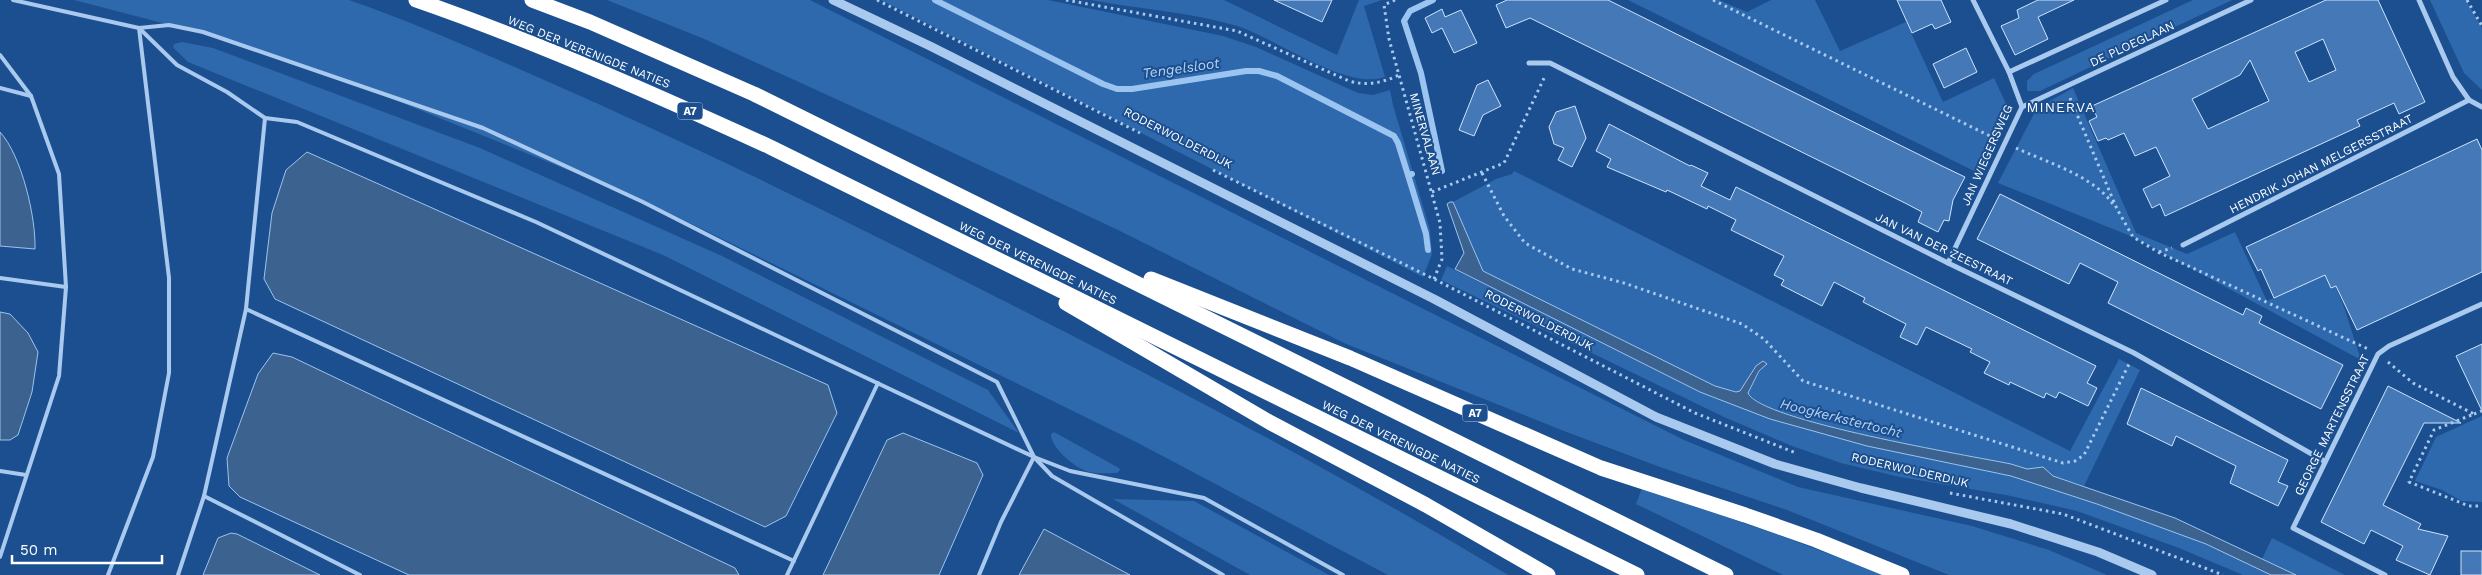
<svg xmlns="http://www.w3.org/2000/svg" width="2482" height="575" font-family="'Work Sans',sans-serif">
<rect width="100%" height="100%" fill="#1b4f8f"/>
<g fill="#2e69ad">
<path d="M74,0h275c66,23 129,51 193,79 121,53 240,110 359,170 205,103 410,207 607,326h-120l-254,-134 -487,-239 -272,-110 -178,-60z"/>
<polygon points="607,0 810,0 1684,440 1798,487 1972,526 2049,550 2107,575 1949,575 1787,510 1660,467 1564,431 1344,343 1118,230 915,135 702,38"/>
<polygon points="881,0 1048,0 1223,36 1256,47 1358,93 1373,95 1390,90 1393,105 1430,230 1432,254 1423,277"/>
<path d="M1091,0h133l113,55 22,-55h23l-18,6 21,71c-39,14 -109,-39 -148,-51 -47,-14 -98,-17 -146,-26z"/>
<polygon points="1628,0 1719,0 1747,12 1771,0 1815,0 1840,51 1906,22 1943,102 1994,78 2008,108 2008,114 1980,174"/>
<polygon points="2193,0 2232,0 2040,91 2027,91 2027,81 2034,74"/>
<polygon points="2430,0 2466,0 2482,28 2482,90 2464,73"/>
<polygon points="182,42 213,48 480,148 722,256 988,390 1019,433 663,255 188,62 173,47 174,44"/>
<polygon points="2073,88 2136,233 2187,254 2235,232 2267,301 2329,271 2344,307 2361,360 2133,237 1998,183 2037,108"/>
<path d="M1514,171l556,280 49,-92 21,11 -56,116 -31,-10 -10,-9 -16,2 -16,-5c-39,-8 -251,-43 -263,-72l12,-21 7,-7 -11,2 -16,25 -4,1 -21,-6 -232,-115 -30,-69 43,-23 16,-5z"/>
<polygon points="1447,266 1700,392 1770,419 1867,446 2011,476 2097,504 2206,544 2271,575 2243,575 2179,548 2077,511 2006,495 1900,477 1841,463 1792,446 1724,417 1441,280"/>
<polygon points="2482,416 2482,502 2462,501 2442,490 2415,481 2436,437"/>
<path d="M1054,432l65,36 1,2 -3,3c-8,0 -20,1 -28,-1 -13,-3 -39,-25 -38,-38z"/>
<polygon points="1642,488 1784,537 1885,575 1783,575 1636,504"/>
<polygon points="1113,499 1194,501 1329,575 1250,575"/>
<polygon points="2272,538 2345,575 2296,575 2262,559"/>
</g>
<g fill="#3c6290" stroke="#9cc4f0">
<path d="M0,132c22,24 36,86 35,117l-35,-3z"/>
<polygon points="307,152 828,385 837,413 786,516 765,527 275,299 264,279 272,213 286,170"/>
<path d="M1450,202h3l30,69 232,115 21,6 4,-1 16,-25 7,-5 4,3 -8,7 -11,22c12,28 224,63 263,71l16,5 16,-2 10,9 122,42 121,57h-25l-65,-31 -109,-40 -86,-28 -144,-30 -97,-27 -70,-27 -245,-123 9,-16 -17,-49z"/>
<polygon points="0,312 10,314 28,333 38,352 32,392 18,435 10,440 0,440"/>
<polygon points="273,353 292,357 735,568 739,575 409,575 240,497 229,486 227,458 258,374"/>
<polygon points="903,433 977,463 983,475 939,575 823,575 887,440"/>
<polygon points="1044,529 1130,575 1019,575"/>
<polygon points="231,533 237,534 320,575 203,575 218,538"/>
</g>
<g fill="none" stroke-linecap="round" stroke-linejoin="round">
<g stroke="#9cc4f0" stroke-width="6">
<polyline points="935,0 1103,84 1117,89 1132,89 1246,71 1259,71 1277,76 1394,136 1398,143 1408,175 1412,174"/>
<polyline points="1433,0 1410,11 1404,21 1421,73 1442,171"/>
<polyline points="1408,175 1426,234 1428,250"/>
</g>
</g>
<g fill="#4478b7" stroke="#cfe3fa" fill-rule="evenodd">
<polygon points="1274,0 1332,0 1322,22"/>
<polygon points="1507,0 1608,0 1942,166 1965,177 1953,200 1949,221 1944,220 1938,232 1918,222 1922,212 1907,204 1530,18 1506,28 1496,5"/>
<polygon points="1897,0 1941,0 1951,22 1935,29 1932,24 1912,33"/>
<polygon points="2038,0 2074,0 2038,17 2048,39 2015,55 2001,26 2019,18 2017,10"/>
<path d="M2326,0h52l47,102 -26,12 -5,-11 -37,17 3,6 -195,90 -5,-12 -8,4 -9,-19 27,-13 -14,-29 -21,9 -11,-23 -16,7 -2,-2 -8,3 -9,-20 8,-4 -5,-11zM2323,39l13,31 -27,12 -14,-30zM2250,60l19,41 -61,28 -16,-30 48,-24z"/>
<polygon points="1442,9 1445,17 1461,10 1477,43 1454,53 1442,28 1432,33 1425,18"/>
<polygon points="1966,48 1977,72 1944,88 1933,64"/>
<polygon points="1488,80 1501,106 1483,115 1474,136 1459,130 1477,85"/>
<polygon points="1575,106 1586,138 1572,167 1558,160 1564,148 1554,144 1549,127 1556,112"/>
<polygon points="1609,124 1690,166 1691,165 1708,173 1701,186 1730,200 1736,187 2096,366 2087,383 2097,388 2088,406 2059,392 2056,398 2046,393 2044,398 2010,382 2009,385 1984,373 1990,362 1970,352 1972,349 1926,327 1917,345 1900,337 1906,324 1863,302 1865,298 1834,282 1822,306 1781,285 1784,280 1774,275 1784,256 1731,230 1736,220 1708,206 1707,209 1667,190 1666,192 1607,167 1611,159 1596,151"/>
<polygon points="2477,139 2482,150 2482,272 2357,330 2336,286 2331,288 2325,275 2274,298 2261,269 2258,271 2246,247"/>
<polygon points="2000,194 2243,315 2246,308 2262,316 2259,323 2343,365 2321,409 2108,303 2118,282 2080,263 2069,284 1977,239"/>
<polygon points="2482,344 2482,411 2456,356"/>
<polygon points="2388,386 2461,423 2424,423 2383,505 2421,524 2418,529 2448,536 2430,575 2396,560 2403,546 2371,530 2364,544 2321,522"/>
<polygon points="2141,388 2288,460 2278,482 2288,486 2278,506 2230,483 2236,466 2176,436 2172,446 2127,424"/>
<rect x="2461" y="551" width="21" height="24"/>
</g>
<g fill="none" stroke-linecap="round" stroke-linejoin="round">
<g stroke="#a9c9ee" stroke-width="3" stroke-dasharray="2.5 4" stroke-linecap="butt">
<polyline points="877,0 1140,133"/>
<path d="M1066,0l171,31 112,50c18,5 33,2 50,-6"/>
<polyline points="1395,0 1384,5 1389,39 1440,223 1442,259 1434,279"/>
<polyline points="1713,0 1994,138"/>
<polyline points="2467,0 2482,26"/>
<polyline points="2070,98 2117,209 2133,237 2158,252 2368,349"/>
<path d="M2016,148c32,15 76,27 97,56"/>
<polyline points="1213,170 1434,279 1695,413 1796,453"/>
<polyline points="1482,173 1504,216 1525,243 1572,269 1624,283 1742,324 1764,339 1803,381 2063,463 2075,461 2084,455 2130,362"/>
<polyline points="1432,192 1504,163 1545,76"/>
<polyline points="2159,252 2172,248"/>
<polyline points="2388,362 2413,383 2474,414 2434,430 2409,482 2469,506 2482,506"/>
<polyline points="2474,414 2482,411"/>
<polyline points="1950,493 2063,514 2223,575"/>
</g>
<g stroke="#a9c9ee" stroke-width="4">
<polyline points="13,0 139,28 169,25 203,32 483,128 643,202 997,382 1034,457 1070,471 1204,498 1343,575"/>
<polyline points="139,28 177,65 227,92 265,118 246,309 204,496 178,575"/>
<polyline points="0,55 31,96 59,174 66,287 59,376 0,557"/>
<polyline points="0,88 31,96"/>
<polyline points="265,118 297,122 536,222 1034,457 1052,476 1223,575"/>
<polyline points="0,278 66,287"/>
<polyline points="246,309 794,561"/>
<polyline points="0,471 26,475"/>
<polyline points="204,496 360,575"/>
<polyline points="108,575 153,457 169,373 169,278 139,28"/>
<polyline points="787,575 878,383"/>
<polyline points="979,575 1001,522 1034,457"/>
</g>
<g stroke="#a9c9ee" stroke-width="5">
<polyline points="2419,0 2453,77 2469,100 2482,107"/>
<polyline points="1529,63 1550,63 1948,263 2134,353 2324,461"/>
<polyline points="2009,72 2166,0"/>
<polyline points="2022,107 2251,0"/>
<polyline points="2183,245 2469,100"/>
<polyline points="1948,263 2022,107 2009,72 1973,0"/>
<polyline points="2385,575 2293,528 2378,354 2389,346 2482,304"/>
</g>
<polyline stroke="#a9c9ee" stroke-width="9" points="833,0 930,46 1434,299 1656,417 1775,464 1861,488 2011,524 2098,552 2152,575"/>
<g stroke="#fff" stroke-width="15">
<path d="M416,0c121,42 238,94 354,147l867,428"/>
<polyline points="532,0 590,22 754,94 1726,575"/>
<polyline points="1151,279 1350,358 1601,468 1745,515 1816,540 1902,575"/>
<polyline points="1066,303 1271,423 1426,505 1548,575"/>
</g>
</g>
<g text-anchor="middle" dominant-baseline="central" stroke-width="4" stroke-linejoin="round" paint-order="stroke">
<g fill="#1b4f8f" stroke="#bbcadd" stroke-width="1">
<rect x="677.5" y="102.5" width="25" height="17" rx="4"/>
<rect x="1462.5" y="404.5" width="25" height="17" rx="4"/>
</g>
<g font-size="11" font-weight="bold" fill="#fff">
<text x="690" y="111">A7</text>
<text x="1475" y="413">A7</text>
</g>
<g font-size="12" fill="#fff" stroke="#1b4f8f">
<text transform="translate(2132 44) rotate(-25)">DE PLOEGLAAN</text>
<text transform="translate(589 52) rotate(22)">WEG DER VERENIGDE NATIES</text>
<text transform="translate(1425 134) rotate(74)">MINERVALAAN</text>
<text transform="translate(1178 138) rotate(27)">RODERWOLDERDIJK</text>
<text transform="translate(1987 155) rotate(-66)">JAN WIEGERSWEG</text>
<text transform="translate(2321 164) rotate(-27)">HENDRIK JOHAN MELGERSSTRAAT</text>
<text transform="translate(1944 249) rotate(26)">JAN VAN DER ZEESTRAAT</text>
<text transform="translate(1038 263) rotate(26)">WEG DER VERENIGDE NATIES</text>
<text transform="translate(1539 320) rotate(27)">RODERWOLDERDIJK</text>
<text transform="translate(2332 425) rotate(-64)">GEORGE MARTENSSTRAAT</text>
<text transform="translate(1401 442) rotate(26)">WEG DER VERENIGDE NATIES</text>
<text transform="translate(1910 470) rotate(13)">RODERWOLDERDIJK</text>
</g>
<g font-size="14" font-style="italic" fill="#b5d3f5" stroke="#1b4f8f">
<text transform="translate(1181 68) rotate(-8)">Tengelsloot</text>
<text transform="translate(1841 418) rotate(14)">Hoogkerkstertocht</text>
</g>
<g font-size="14" letter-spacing="1" fill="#fff" stroke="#1b4f8f">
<text x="2061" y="107">MINERVA</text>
</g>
</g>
<path d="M12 555v8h150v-8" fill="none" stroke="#ffffff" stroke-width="2.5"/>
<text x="20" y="555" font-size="15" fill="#ffffff" stroke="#1b4f8f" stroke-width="4" paint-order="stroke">50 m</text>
</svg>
